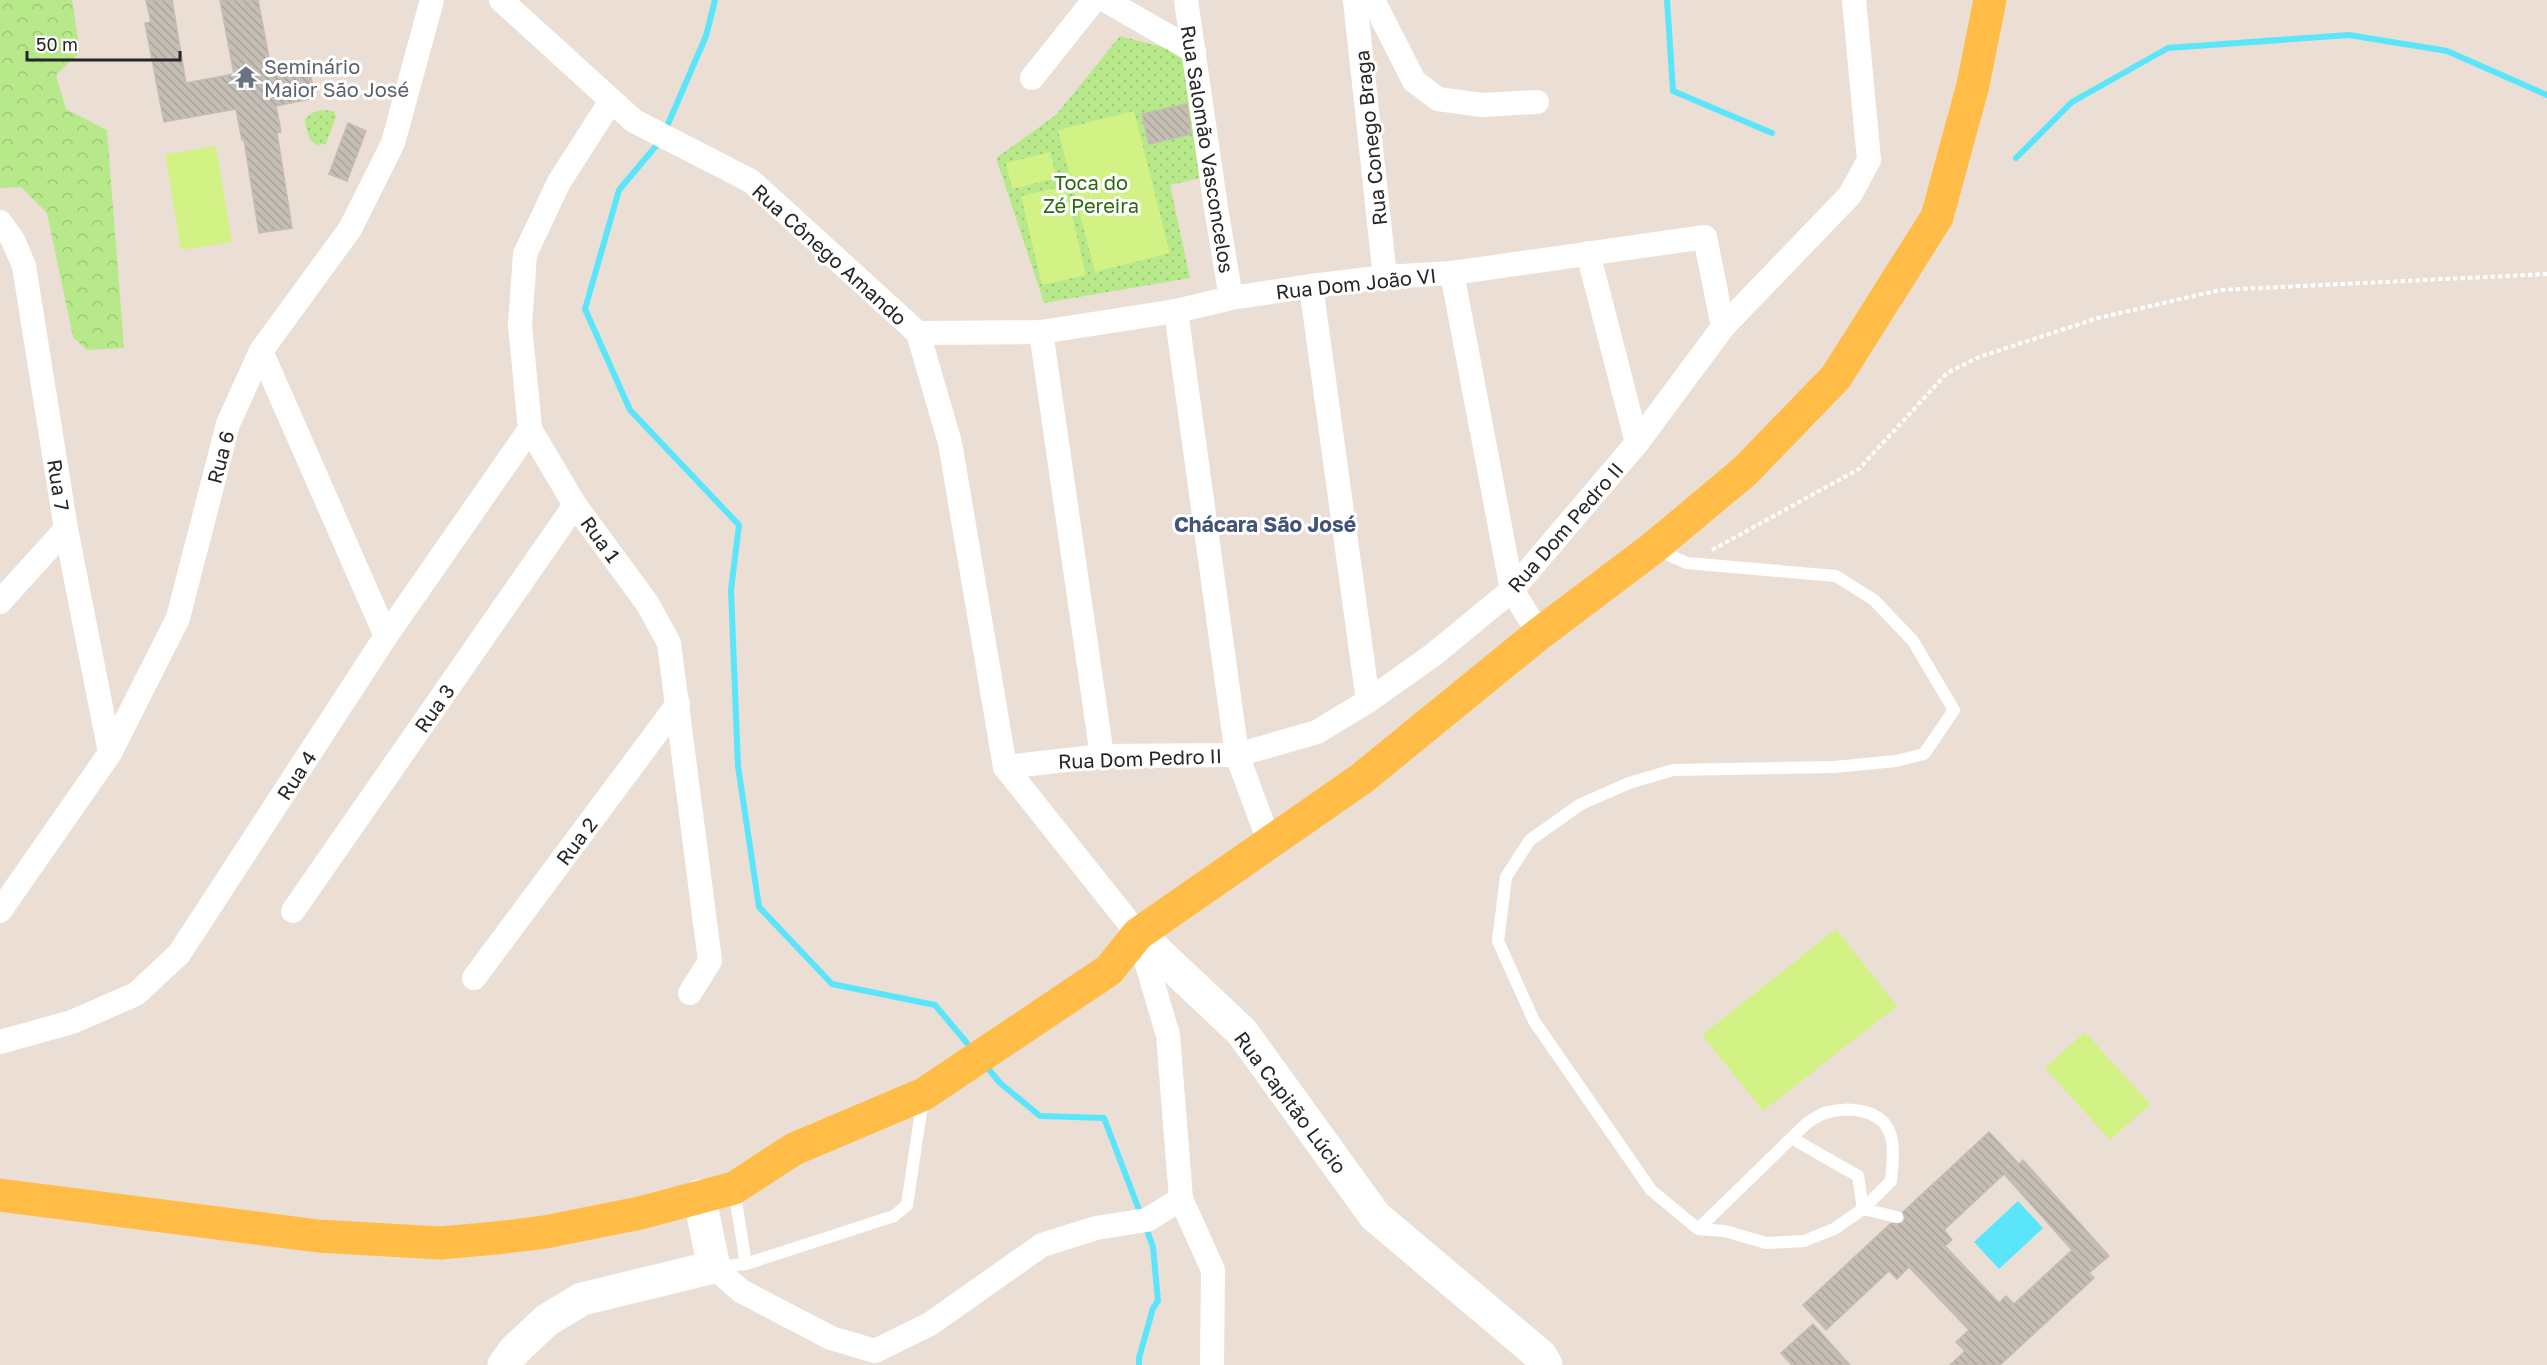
<svg xmlns="http://www.w3.org/2000/svg" width="2547" height="1365" font-family="'Golos Text',sans-serif">
<defs>
<pattern id="grass-dots" width="8" height="8" patternUnits="userSpaceOnUse" patternTransform="scale(1.5)"><rect width="8" height="8" fill="#b7e98b"/><path d="M2 2h.1M6 6h.1" fill="none" stroke="#9dc878" stroke-width="1.8" stroke-linecap="round"/></pattern>
<pattern id="forest-crowns" width="20" height="18" patternUnits="userSpaceOnUse" patternTransform="scale(1.5)"><rect width="20" height="18" fill="#b7e98b"/><path d="M2 6a3 3 0 1 1 6 0M12 15a3 3 0 1 1 6 0" fill="none" stroke="#9dc878"/></pattern>
<pattern id="building-back-hatch" width="6" height="6" patternUnits="userSpaceOnUse" patternTransform="scale(1.5)"><rect width="6" height="6" fill="#c5beb5"/><path d="M-1 5l2 2M0 0l6 6M5-1l2 2" fill="none" stroke="#a9a39c"/></pattern>
</defs>
<rect width="100%" height="100%" fill="#ebdfd5"/>
<g fill="url(#grass-dots)">
<polygon points="1120,36 1204,58 1218,174 1170,185 1190,278 1044,303 996,158 1056,115"/>
<path d="M321,110l13,1 2,6 -10,27 -10,1c-9,-7 -10,-16 -11,-26l7,-6z"/>
</g>
<polygon fill="url(#forest-crowns)" points="0,0 72,0 80,52 56,75 66,109 107,130 124,348 87,350 73,337 47,213 21,187 0,188"/>
<g fill="#d2f285">
<polygon points="1134,111 1170,253 1095,272 1058,130"/>
<polygon points="216,146 232,242 181,250 165,154"/>
<polygon points="1050,152 1057,178 1012,189 1006,163"/>
<polygon points="1065,186 1086,275 1042,285 1021,196"/>
<polygon points="1836,929 1897,1006 1763,1111 1702,1035"/>
<polygon points="2085,1032 2150,1104 2110,1140 2045,1068"/>
</g>
<polygon fill="#5be5fb" points="2018,1201 2043,1228 1999,1269 1974,1242"/>
<g fill="none" stroke-linecap="round" stroke-linejoin="round">
<g stroke="#5be5fb" stroke-width="6">
<polyline points="1667,0 1673,91 1772,133"/>
<polyline points="665,131 706,36 715,0"/>
<polyline points="661,140 619,190 585,309 630,410 739,525 731,590 738,766 759,907 832,984 935,1005 972,1049"/>
<polyline points="2016,158 2072,102 2168,48 2349,35 2447,51 2547,95"/>
<polyline points="986,1066 1000,1083 1040,1116 1104,1118 1141,1215"/>
<polyline points="1139,1365 1139,1358 1153,1308 1158,1301 1153,1247 1145,1225"/>
</g>
</g>
<g fill="url(#building-back-hatch)" stroke="#c6bbb0" stroke-width="1.5" fill-rule="evenodd">
<polygon points="146,0 172,0 186,83 234,74 220,0 258,0 271,68 308,61 315,98 276,106 281,132 277,133 292,228 259,233 244,140 242,140 236,109 164,122 145,23 151,22"/>
<polygon points="1187,104 1191,134 1149,144 1142,114"/>
<polygon points="348,123 366,131 347,181 329,174"/>
<path d="M1989,1132l30,32 4,-4 86,96 -20,17 5,5 -94,87h-50l15,-14 -9,-9 13,-12 -60,-63 -12,12 -8,-8 -63,59 -23,-25 87,-81 13,-1 2,-5 -2,-6zM2004,1174l68,76 -58,54 -8,-8 -7,7 -54,-57 7,-6 -8,-10z"/>
<polygon points="1813,1324 1850,1365 1792,1365 1781,1353"/>
</g>
<g fill="none" stroke-linecap="round" stroke-linejoin="round">
<polyline stroke="#fff" stroke-width="4" stroke-dasharray="4.5 3" stroke-linecap="butt" points="1712,550 1859,469 1947,373 1979,357 2098,318 2220,290 2547,274"/>
<g stroke="#fff" stroke-width="12">
<path d="M1655,549l32,14 149,13 38,24 39,41 41,69 -30,44 -28,7 -62,6 -161,3 -44,13 -48,21 -51,36 -24,37 -8,64 36,80 117,169 47,39 27,2 41,12 38,-2 30,-12 29,-20 28,-28c1,-15 5,-38 -3,-52 -10,-20 -40,-22 -59,-17 -8,1 -15,7 -22,11l-109,106"/>
<polyline points="1793,1139 1858,1176 1863,1209 1897,1217"/>
<polyline points="734,1189 746,1264"/>
<polyline points="714,1267 746,1264 894,1216 907,1205 923,1098"/>
</g>
<g stroke="#fff" stroke-width="24">
<polyline points="501,0 634,121 751,181 918,333 950,443 1005,767 1138,934 1168,1035 1181,1199 1213,1270 1212,1365"/>
<polyline points="1105,0 1194,51"/>
<polyline points="1186,0 1216,208 1231,298"/>
<polyline points="1355,0 1385,277"/>
<polyline points="1373,0 1414,81 1438,99 1482,105 1537,102"/>
<polyline points="1032,78 1094,0"/>
<polyline points="611,101 559,182 525,254 520,325 530,429 575,505 647,603 669,643 710,961 690,993"/>
<polyline points="0,222 13,240 24,266 66,529 110,753"/>
<polyline points="1588,253 1637,443"/>
<polyline points="1452,273 1512,590 1539,634"/>
<polyline points="1311,286 1368,701"/>
<polyline points="1176,311 1237,755 1269,841"/>
<polyline points="1041,332 1102,756"/>
<polyline points="918,333 1041,332 1176,311 1231,298 1311,286 1385,277 1452,273 1705,237 1723,327"/>
<polyline points="261,351 386,636"/>
<polyline points="0,602 66,529"/>
<polyline points="1005,767 1102,756 1237,755 1317,732 1368,701 1433,655 1512,590 1637,443 1723,327 1850,195 1869,160 1854,0"/>
<polyline points="0,911 110,753 178,618 228,424 261,351 350,229 393,143 432,0"/>
<polyline points="293,911 575,505"/>
<polyline points="474,978 678,704"/>
<polyline points="0,1042 72,1022 136,994 179,954 386,636 530,429"/>
<polyline points="714,1267 741,1291 831,1338 875,1351 930,1324 1042,1245 1096,1228 1147,1220 1181,1199"/>
</g>
<g stroke="#fff" stroke-width="33">
<polyline points="1138,934 1242,1032 1375,1216 1541,1356 1546,1365"/>
<polyline points="504,1365 514,1351 547,1320 582,1299 714,1267 699,1196"/>
</g>
<polyline stroke="#ffbd47" stroke-width="33" points="0,1195 318,1236 440,1243 496,1238 545,1232 640,1213 734,1188 794,1149 924,1094 1109,970 1138,934 1361,779 1539,634 1653,548 1745,471 1836,377 1937,217 1973,85 1990,0"/>
</g>
<defs>
<g id="temple-bare" transform="scale(1.8)"><path d="M0-6L5-2H3V0L6.5 2.5H4V6H1.5V3h-3V6H-4V2.5H-6.5L-3 0V-2H-5Z" fill="#6b7280" stroke="#fff" stroke-width="2.5" paint-order="stroke"/></g>
</defs>
<g fill-rule="evenodd">
<use href="#temple-bare" x="246" y="77"/>
</g>
<g text-anchor="middle" dominant-baseline="central" stroke-width="6" stroke-linejoin="round" paint-order="stroke">
<g font-size="20" fill="#5b616d" stroke="#fff" text-anchor="start">
<text x="264" y="66">Seminário<tspan x="264" dy="23">Maior São José</tspan></text>
</g>
<g font-size="20" fill="#262626" stroke="#fff">
<text transform="translate(1370 138) rotate(-96)">Rua Conego Braga</text>
<text transform="translate(1208 149) rotate(81)">Rua Salomão Vasconcelos</text>
<text transform="translate(830 254) rotate(42)">Rua Cônego Amando</text>
<text transform="translate(1356 283) rotate(-6)">Rua Dom João VI</text>
<text transform="translate(220 457) rotate(-75)">Rua 6</text>
<text transform="translate(59 485) rotate(81)">Rua 7</text>
<text transform="translate(1565 527) rotate(-49)">Rua Dom Pedro II</text>
<text transform="translate(601 539) rotate(54)">Rua 1</text>
<text transform="translate(434 708) rotate(-55)">Rua 3</text>
<text transform="translate(1140 758) rotate(-2)">Rua Dom Pedro II</text>
<text transform="translate(296 775) rotate(-57)">Rua 4</text>
<text transform="translate(576 841) rotate(-53)">Rua 2</text>
<text transform="translate(1291 1102) rotate(53)">Rua Capitão Lúcio</text>
</g>
<g font-size="20" fill="#2e6911" stroke="#fff">
<text x="1091" y="182">Toca do<tspan x="1091" dy="23">Zé Pereira</tspan></text>
</g>
<g font-size="21" font-weight="bold" fill="#43547b" stroke="#fff">
<text x="1265" y="524">Chácara São José</text>
</g>
</g>
<path d="M27 51v9h153v-9" fill="none" stroke="#262626" stroke-width="3"/>
<text x="36" y="51" font-size="18" fill="#262626" stroke="#ffffff" stroke-width="4.5" paint-order="stroke">50 m</text>
</svg>
